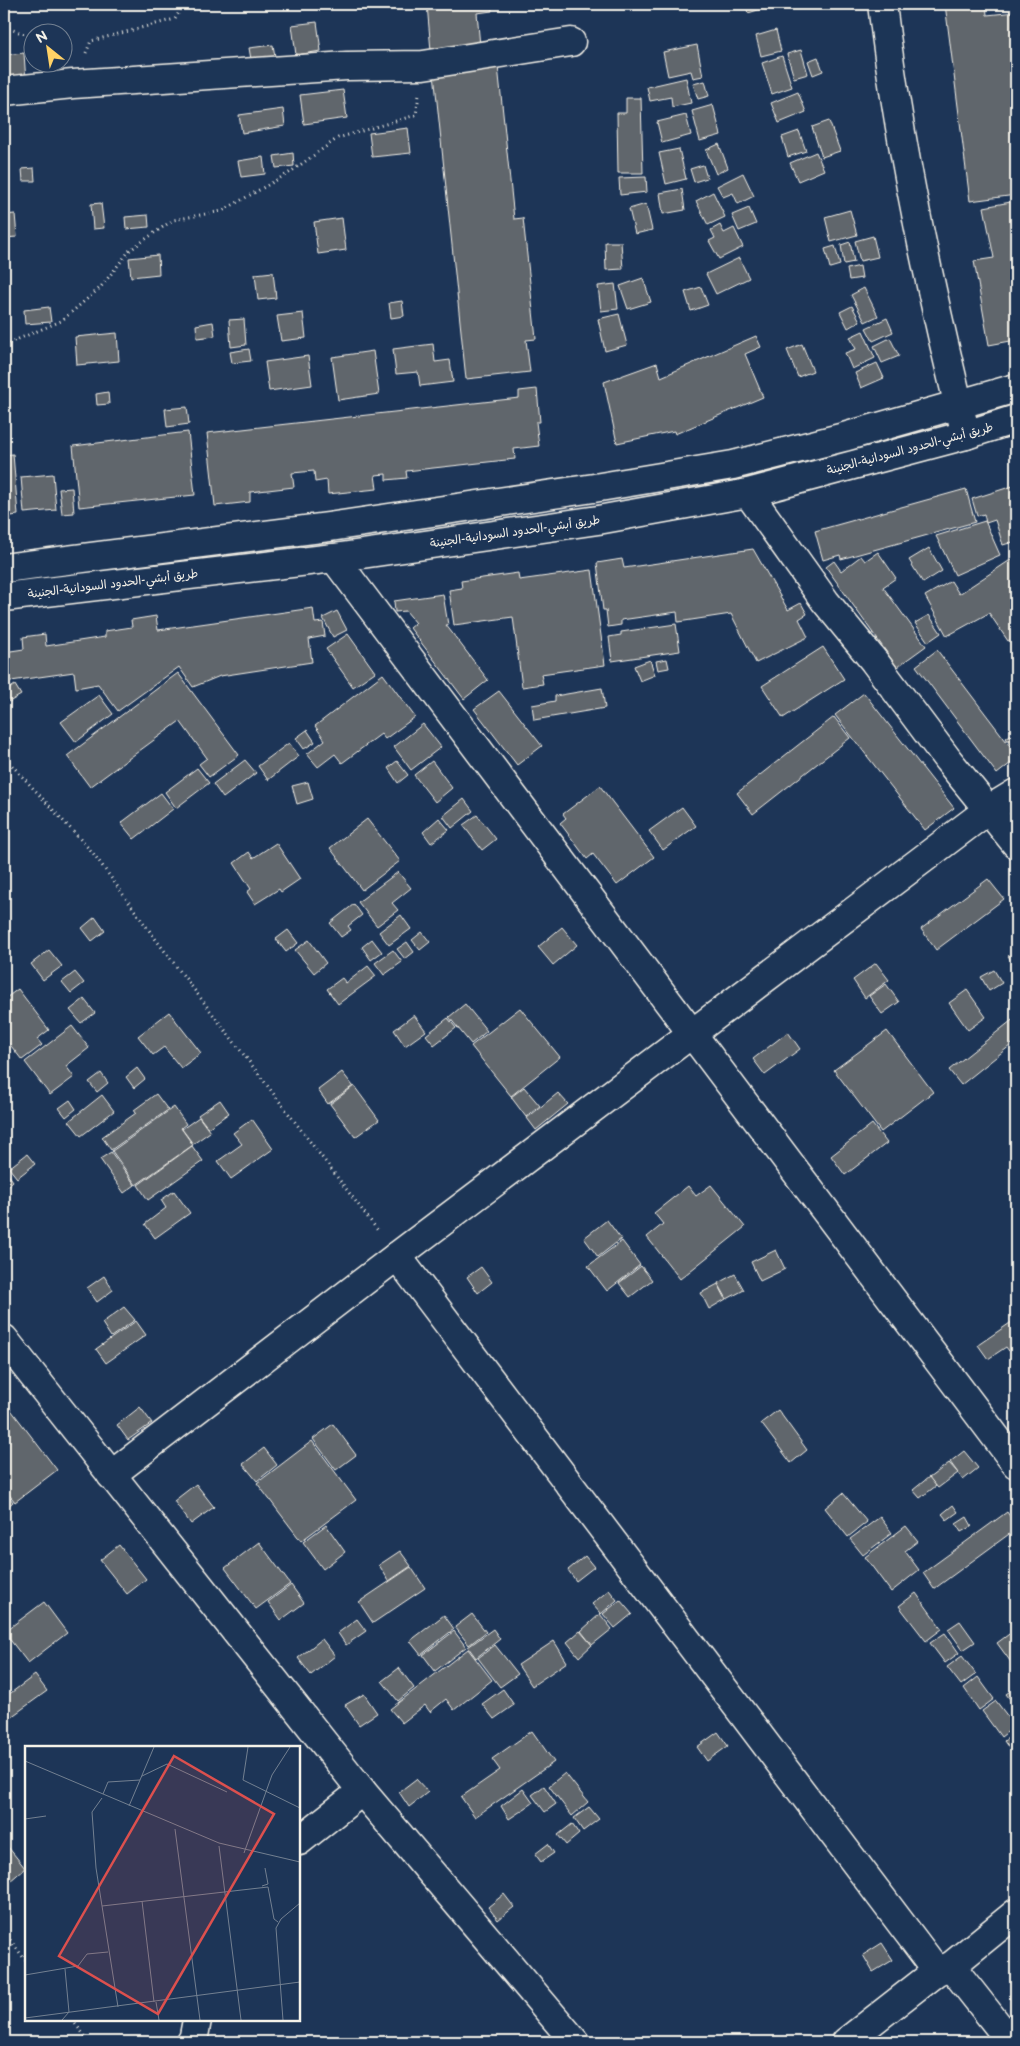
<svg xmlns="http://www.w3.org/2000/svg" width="1020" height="2046" font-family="'Balsamiq Sans','Playpen Sans Arabic',sans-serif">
<rect width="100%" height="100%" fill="#1d3557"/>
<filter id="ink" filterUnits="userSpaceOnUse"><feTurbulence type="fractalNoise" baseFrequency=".02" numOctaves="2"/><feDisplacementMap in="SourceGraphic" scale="10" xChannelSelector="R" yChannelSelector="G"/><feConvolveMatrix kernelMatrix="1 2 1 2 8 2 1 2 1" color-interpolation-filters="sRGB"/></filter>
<g filter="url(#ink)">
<g fill="#61666c" stroke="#f4f1e8">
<polygon points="427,4 491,4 492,11 477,13 480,46 431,51"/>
<polygon points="745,4 774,4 775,5 748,13"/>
<polygon points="945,4 986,4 987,15 1016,12 1016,195 970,201"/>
<polygon points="317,22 321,51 296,55 292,25"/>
<polygon points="776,30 781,51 761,56 756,36"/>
<polygon points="273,45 276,62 252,65 249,48"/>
<polygon points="697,45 703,76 693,78 691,71 668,76 663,52"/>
<polygon points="801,50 808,74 794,78 787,54"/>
<polygon points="24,53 26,83 4,85 4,55"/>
<polygon points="782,56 792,87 772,94 762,63"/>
<polygon points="818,57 823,71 813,75 808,61"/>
<polygon points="498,66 514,219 523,218 536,339 526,340 530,372 466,379 434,73"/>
<polygon points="686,78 691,103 672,107 671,97 650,101 647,87"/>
<polygon points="705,81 709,96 698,99 693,84"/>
<polygon points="343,90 347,118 304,124 300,95"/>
<polygon points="798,92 806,112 779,123 771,103"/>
<polygon points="626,98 641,98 643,173 618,173 617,113 626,113"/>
<polygon points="713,105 721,135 700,141 692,111"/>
<polygon points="283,109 285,126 242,133 239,115"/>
<polygon points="686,115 691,135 662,143 657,122"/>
<polygon points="829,121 840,151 822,157 812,127"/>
<polygon points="408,128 411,153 372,157 369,133"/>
<polygon points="799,131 806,151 788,157 782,137"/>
<polygon points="719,144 728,168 716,174 706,150"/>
<polygon points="679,149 686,179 666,184 659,153"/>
<polygon points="816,152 824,170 798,181 790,163"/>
<polygon points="293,153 294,166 276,168 274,156"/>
<polygon points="263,157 265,174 241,177 238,161"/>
<polygon points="703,165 707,178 694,182 690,169"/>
<polygon points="34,168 35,181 23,181 22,169"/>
<polygon points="743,173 754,196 738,204 733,193 723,197 717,186"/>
<polygon points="646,177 647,192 620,195 619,178"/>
<polygon points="682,189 685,210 663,214 660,193"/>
<polygon points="713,192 725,217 708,225 696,201"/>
<polygon points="1016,201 1016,340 989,345 974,261 994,258 984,207"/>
<polygon points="101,203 104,228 93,229 91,204"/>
<polygon points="646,204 652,230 635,234 629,209"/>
<polygon points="749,208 756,224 739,231 732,215"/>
<polygon points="850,210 857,235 831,242 825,217"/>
<polygon points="15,214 17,237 4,238 4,215"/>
<polygon points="148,215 149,227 126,229 125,217"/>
<polygon points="342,218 346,250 318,254 314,222"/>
<polygon points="720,225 724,233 734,228 743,247 719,259 709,241 715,238 711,230"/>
<polygon points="873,236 878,257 860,261 855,241"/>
<polygon points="605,242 621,242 623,269 606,270"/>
<polygon points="850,242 854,262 844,264 841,245"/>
<polygon points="835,246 840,265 830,268 825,249"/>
<polygon points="158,255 159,274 131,277 129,258"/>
<polygon points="739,258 749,278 716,294 706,274"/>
<polygon points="860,266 862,278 849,280 847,269"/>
<polygon points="273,272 276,298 258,300 255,274"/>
<polygon points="643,278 651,302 628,309 620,286"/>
<polygon points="615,284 618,309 601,311 598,286"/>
<polygon points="701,287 708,305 691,311 685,292"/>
<polygon points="864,288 878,316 865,322 851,295"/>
<polygon points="402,301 404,316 391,318 389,303"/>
<polygon points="852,306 860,321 848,328 840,312"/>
<polygon points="49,307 51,322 25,324 24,310"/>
<polygon points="303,313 306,338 281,341 277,316"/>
<polygon points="619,314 627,345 605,351 598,319"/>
<polygon points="887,318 893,332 873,341 866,328"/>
<polygon points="244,319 246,345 231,347 229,320"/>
<polygon points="213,322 215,336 197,338 196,325"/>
<polygon points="863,331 875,358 852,369 845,353 856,349 850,337"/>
<polygon points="117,333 119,361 77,365 75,337"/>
<polygon points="756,336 761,347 745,354 763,397 675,434 674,431 617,443 604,382 657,363 661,377"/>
<polygon points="890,338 899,356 882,363 874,346"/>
<polygon points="433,344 435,362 450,360 453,382 420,386 418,372 396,374 393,349"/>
<polygon points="802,344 813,371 798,377 787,350"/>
<polygon points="249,349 251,361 232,363 230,352"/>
<polygon points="373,351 379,394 338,400 332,357"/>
<polygon points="308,356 312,385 269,391 265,362"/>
<polygon points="877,363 884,378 861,388 855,373"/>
<polygon points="537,389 540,422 536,422 539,446 514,449 515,459 406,471 407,478 386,480 386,474 375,475 377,489 328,494 327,480 315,482 314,471 292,473 294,487 250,492 250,502 215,506 207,433 519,398 519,391"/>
<polygon points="108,392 109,404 97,405 96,394"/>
<polygon points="187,407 189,424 167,427 165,409"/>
<polygon points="188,432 195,495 79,507 73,446"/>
<polygon points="13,454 18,515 4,517 4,455"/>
<polygon points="53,474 56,510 24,513 21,477"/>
<polygon points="1016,485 1016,541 1003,545 995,520 986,523 984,514 977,516 972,499"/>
<polygon points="72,488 74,513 62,514 59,489"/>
<polygon points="966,489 975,522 841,559 840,555 823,560 815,531"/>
<polygon points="985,521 1000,555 955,575 936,536"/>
<polygon points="929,548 942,571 923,583 909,560"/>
<polygon points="753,549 788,610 801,603 807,614 799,619 808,637 756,663 731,614 678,622 677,612 621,620 621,625 608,627 606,610 603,610 597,563 622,559 624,568"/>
<polygon points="878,552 896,578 883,587 926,646 897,667 826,567 834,561 841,571 861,556 865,561"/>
<polygon points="1015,557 1016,559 1016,635 1008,641 989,613 947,636 925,596 951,581 959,594"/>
<polygon points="592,570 605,665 541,674 543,684 522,687 513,617 454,625 449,590 462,588 461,581 518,573 519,580"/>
<polygon points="443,594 448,625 446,625 488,680 464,699 410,628 416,623 406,611 395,612 394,601"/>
<polygon points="313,608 315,623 323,622 325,636 309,639 312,662 220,676 193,687 179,667 118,711 98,684 76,688 74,672 4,682 4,652 24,649 23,637 45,634 46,646 105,637 105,631 132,627 131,620 156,616 158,630"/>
<polygon points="337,611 347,630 333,637 323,618"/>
<polygon points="929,615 941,633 928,642 915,623"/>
<polygon points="676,624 680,651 612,661 609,637 621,635 621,632"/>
<polygon points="348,634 375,672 353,687 326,649"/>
<polygon points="823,647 844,679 783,718 762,686"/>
<polygon points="937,650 1016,754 1016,759 997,774 916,666"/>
<polygon points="667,659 669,668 658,670 656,661"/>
<polygon points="650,660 655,675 640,681 634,666"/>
<polygon points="178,673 239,755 209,777 199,764 207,758 180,721 90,787 67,756"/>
<polygon points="383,674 415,717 385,739 381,734 342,763 335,754 318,767 307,754 325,740 315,726"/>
<polygon points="15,685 21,695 9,702 4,692"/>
<polygon points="602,688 605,708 534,720 532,705 555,701 555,696"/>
<polygon points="499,691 542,746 517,765 474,709"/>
<polygon points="864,693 954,808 925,830 835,715"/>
<polygon points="99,695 113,714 76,742 61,722"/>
<polygon points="834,717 850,738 753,814 737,793"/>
<polygon points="423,724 441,747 411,770 394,747"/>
<polygon points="307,730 315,742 304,749 296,738"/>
<polygon points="1016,731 1016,751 1006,738"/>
<polygon points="289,743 299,756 268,780 258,766"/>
<polygon points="245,760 256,773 223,798 213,784"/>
<polygon points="397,761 408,775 398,783 388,768"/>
<polygon points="432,761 452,788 435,802 414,775"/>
<polygon points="197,768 209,783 176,808 165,792"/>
<polygon points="308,782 313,799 297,804 292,786"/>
<polygon points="600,786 654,857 617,885 593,854 587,859 560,823 566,818 563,814"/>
<polygon points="161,793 173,809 134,839 121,823"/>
<polygon points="464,799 473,811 452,828 443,816"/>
<polygon points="682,807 696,826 663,850 649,831"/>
<polygon points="477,815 496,839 482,850 463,825"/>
<polygon points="439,818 449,830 431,843 423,832"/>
<polygon points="367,819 400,861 362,890 330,848"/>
<polygon points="276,843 300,879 281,892 279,889 255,904 247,892 251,889 234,863 249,852 253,858"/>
<polygon points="398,872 411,888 392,903 398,910 377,926 358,902"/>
<polygon points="988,879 1004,899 936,950 921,929"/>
<polygon points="354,904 362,915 348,926 351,930 341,937 330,923"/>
<polygon points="401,915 411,929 389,945 379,932"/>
<polygon points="95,917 105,931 92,941 82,928"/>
<polygon points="562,927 577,945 553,965 538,947"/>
<polygon points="288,930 298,943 286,952 276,939"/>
<polygon points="422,932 430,942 420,950 412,940"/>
<polygon points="372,939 382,952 371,960 362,947"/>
<polygon points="309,940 326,963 314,973 295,950"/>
<polygon points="407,942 414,952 405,959 397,949"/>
<polygon points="49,950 62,966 43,980 31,964"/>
<polygon points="393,950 402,962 384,975 375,963"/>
<polygon points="1016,950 1016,966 1008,956"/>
<polygon points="876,963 889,980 865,998 853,980"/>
<polygon points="368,966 376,976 338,1004 327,989 342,978 346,983"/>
<polygon points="994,970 1002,983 989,991 981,977"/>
<polygon points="75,972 84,983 71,993 62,982"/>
<polygon points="886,984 899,1002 882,1014 869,996"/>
<polygon points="18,989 49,1030 37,1039 42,1045 22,1060 4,1037 4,996 6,998"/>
<polygon points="967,990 986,1017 968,1030 949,1003"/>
<polygon points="84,999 95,1013 81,1023 70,1010"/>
<polygon points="465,1004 487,1031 471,1044 449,1017"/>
<polygon points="520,1008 560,1057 511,1096 471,1046"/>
<polygon points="169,1012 201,1053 181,1068 164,1047 153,1055 138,1036"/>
<polygon points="414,1015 426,1031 405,1046 394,1030"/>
<polygon points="1016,1017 1016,1041 961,1085 949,1070"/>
<polygon points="448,1018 456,1028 434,1045 426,1035"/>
<polygon points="72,1026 89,1048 66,1066 74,1077 50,1095 25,1062"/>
<polygon points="887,1031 933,1092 881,1132 834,1070"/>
<polygon points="788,1032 800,1049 765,1075 753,1059"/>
<polygon points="137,1068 145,1079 134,1088 126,1077"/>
<polygon points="342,1072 353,1086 328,1104 318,1090"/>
<polygon points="101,1073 108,1083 97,1092 89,1082"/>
<polygon points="354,1086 379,1120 355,1137 330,1104"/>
<polygon points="524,1087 540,1106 526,1117 511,1097"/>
<polygon points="558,1093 568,1104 536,1130 527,1118"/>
<polygon points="156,1094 168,1110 111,1150 102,1137 136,1113 134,1110"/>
<polygon points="102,1095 114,1111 81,1136 69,1121"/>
<polygon points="70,1100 76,1109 66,1117 59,1108"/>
<polygon points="220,1100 229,1113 208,1128 198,1115"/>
<polygon points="174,1107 186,1124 181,1128 193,1145 136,1185 112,1151"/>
<polygon points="199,1117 210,1132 193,1144 182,1129"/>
<polygon points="252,1119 273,1149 231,1179 218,1161 242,1144 233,1133"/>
<polygon points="872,1124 887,1143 845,1175 831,1156"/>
<polygon points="192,1146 203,1161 148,1200 138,1185"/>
<polygon points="111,1152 135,1185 124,1193 100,1159"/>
<polygon points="27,1154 35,1164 17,1178 9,1168"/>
<polygon points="5,1170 13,1181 4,1189 4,1171"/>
<polygon points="711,1185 745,1227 680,1279 647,1237 663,1224 654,1213 688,1186 696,1196"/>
<polygon points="174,1191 190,1213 155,1238 145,1224 166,1208 161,1200"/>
<polygon points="607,1220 621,1239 598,1257 584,1238"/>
<polygon points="622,1241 640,1265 607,1291 588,1266"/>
<polygon points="776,1250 785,1269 760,1281 751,1262"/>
<polygon points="641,1266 652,1280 630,1297 619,1283"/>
<polygon points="481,1267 492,1282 478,1293 467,1277"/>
<polygon points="735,1274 744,1290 727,1299 718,1283"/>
<polygon points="104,1276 113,1290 97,1302 87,1288"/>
<polygon points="718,1284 726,1299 709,1309 701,1293"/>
<polygon points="124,1307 135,1320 111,1337 102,1323"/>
<polygon points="1016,1319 1016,1346 1009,1351 1006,1347 988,1359 978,1345"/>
<polygon points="136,1321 146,1335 106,1363 96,1349"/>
<polygon points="5,1402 57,1470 15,1502 4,1488"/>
<polygon points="140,1407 152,1423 128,1440 117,1425"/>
<polygon points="778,1410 807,1450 791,1463 761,1423"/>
<polygon points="333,1424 356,1455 336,1470 313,1439"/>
<polygon points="312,1441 356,1500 301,1541 257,1483"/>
<polygon points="264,1448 277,1465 257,1481 243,1464"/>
<polygon points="964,1451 978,1468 963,1480 950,1462"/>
<polygon points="949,1463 958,1473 938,1488 929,1478"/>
<polygon points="929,1477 936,1486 920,1498 913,1490"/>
<polygon points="196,1484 214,1507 191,1524 174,1501"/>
<polygon points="4,1490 13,1502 4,1510"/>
<polygon points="843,1493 867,1522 848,1537 825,1508"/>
<polygon points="953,1505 958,1512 947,1520 942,1514"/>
<polygon points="1007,1512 1016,1525 1016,1529 934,1589 923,1573"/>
<polygon points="880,1517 892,1533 863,1555 850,1539"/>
<polygon points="967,1517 972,1526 961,1532 956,1524"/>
<polygon points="326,1525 345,1552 323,1569 303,1542"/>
<polygon points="906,1526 918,1541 905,1551 919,1570 891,1592 865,1557"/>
<polygon points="259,1542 290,1584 256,1609 225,1568"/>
<polygon points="119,1545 146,1579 127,1594 100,1560"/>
<polygon points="400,1551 411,1566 389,1581 379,1565"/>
<polygon points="585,1556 594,1567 576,1581 568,1570"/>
<polygon points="411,1567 425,1588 373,1623 359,1602"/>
<polygon points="291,1585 304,1603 281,1620 268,1602"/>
<polygon points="609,1590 617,1600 601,1614 592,1604"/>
<polygon points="916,1593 942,1629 926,1641 899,1606"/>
<polygon points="620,1600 632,1614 615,1628 603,1614"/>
<polygon points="44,1602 67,1633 28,1663 4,1632"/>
<polygon points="472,1614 486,1632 469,1645 455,1627"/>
<polygon points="600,1614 612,1629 592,1645 581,1631"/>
<polygon points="444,1615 454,1629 421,1655 410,1641"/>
<polygon points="357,1619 366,1631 346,1645 338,1633"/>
<polygon points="960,1621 975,1642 963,1650 948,1629"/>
<polygon points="493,1629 500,1639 476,1658 468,1647"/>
<polygon points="1016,1629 1016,1669 997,1643"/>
<polygon points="454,1631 466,1647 435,1671 423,1655"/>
<polygon points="580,1631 592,1645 579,1657 567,1642"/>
<polygon points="945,1633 959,1653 945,1663 930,1643"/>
<polygon points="322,1639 335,1656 311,1675 298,1658"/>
<polygon points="554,1641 567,1662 532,1686 518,1665"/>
<polygon points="495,1645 518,1674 500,1687 478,1658"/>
<polygon points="468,1649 492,1680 454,1710 446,1699 430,1712 425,1705 402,1723 390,1709"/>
<polygon points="962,1656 976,1674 961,1685 947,1667"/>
<polygon points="399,1668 414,1688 398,1701 382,1681"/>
<polygon points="35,1675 47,1691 11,1717 4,1707 4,1698"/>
<polygon points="978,1677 994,1699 979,1710 964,1688"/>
<polygon points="1016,1687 1016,1707 1006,1694"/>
<polygon points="503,1689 514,1705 494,1719 482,1704"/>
<polygon points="364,1694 377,1713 359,1725 345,1705"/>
<polygon points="996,1701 1015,1726 1001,1737 982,1711"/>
<polygon points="532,1731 554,1762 475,1817 461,1797 500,1770 492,1759"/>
<polygon points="718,1732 728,1746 707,1761 697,1747"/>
<polygon points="1016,1732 1016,1752 1013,1754 1004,1741"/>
<polygon points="565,1773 588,1802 572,1816 549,1786"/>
<polygon points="416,1779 428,1792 409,1807 399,1792"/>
<polygon points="544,1786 556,1804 545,1812 532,1795"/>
<polygon points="523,1789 533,1803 509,1819 501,1806"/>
<polygon points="589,1807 599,1819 583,1831 574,1818"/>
<polygon points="572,1824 579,1834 566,1845 558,1835"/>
<polygon points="4,1842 25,1868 9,1882 4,1875"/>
<polygon points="548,1844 554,1853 541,1862 535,1854"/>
<polygon points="504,1894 514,1907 498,1920 488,1907"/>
<polygon points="882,1943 893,1960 873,1972 863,1955"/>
</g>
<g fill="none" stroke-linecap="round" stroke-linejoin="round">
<g stroke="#f4f1e8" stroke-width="31">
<g id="minor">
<path d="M882,4c17,143 49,291 84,431"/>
<polyline points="4,91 73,84 347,66 423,65 571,42"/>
<polyline points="748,493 825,601 874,661 948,760 1016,844"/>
<polyline points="334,558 1016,1464"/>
<polyline points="397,1256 937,1971"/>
<polyline points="4,1339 362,1791 575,2042"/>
<polyline points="111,1475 397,1256 988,810 1016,793"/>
<polyline points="299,1841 362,1791"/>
<polyline points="951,1966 1011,2042"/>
<polyline points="191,2042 193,2041 197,2020"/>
<polyline points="846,2042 937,1971 951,1966 1016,1913"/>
</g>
</g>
<g stroke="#f4f1e8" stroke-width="31">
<g id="highway">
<polyline points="4,568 329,527 594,488 733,465 844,437 1016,388"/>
<polyline points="4,597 334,558 598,520 748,493 966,435 1016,419"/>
</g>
</g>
<g stroke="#f4f1e8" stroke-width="3" stroke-dasharray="1 4" stroke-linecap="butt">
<polyline points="4,27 28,35 32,39"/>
<polyline points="86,53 91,41 175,19 184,4"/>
<polyline points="4,343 9,343 61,321 100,288 130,250 173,220 222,211 289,173 338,138 416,115 419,95"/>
<polyline points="4,753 7,760 93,853 154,937 379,1232"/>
<polyline points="4,1932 26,1961"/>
<polyline points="72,2020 90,2042"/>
</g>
<use href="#minor" stroke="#1d3557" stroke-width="28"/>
<use href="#highway" stroke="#1d3557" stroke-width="28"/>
</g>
</g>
<g text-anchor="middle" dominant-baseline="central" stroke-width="5" stroke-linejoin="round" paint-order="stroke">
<g font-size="12" fill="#f4f1e8" stroke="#1d3557">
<text transform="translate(910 449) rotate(-15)">طريق أبشي-الحدود السودانية-الجنينة</text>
<text transform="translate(515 532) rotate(-8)">طريق أبشي-الحدود السودانية-الجنينة</text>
<text transform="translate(113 584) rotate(-7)">طريق أبشي-الحدود السودانية-الجنينة</text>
</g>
</g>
<g transform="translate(25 1746)">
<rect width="275" height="275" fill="#1d3557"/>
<path fill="none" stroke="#738091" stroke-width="1" d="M223,1l-5,33 57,28M0,15l194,82 81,19M117,30l25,-12 60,28M78,48l5,-12 32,-2 14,-33M77,52l-10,14 4,56 22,139M104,60l11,-26M0,73l21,-3M150,83l25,191M194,100l22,174M219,107l28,-78 18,-28M237,140l6,-2 -3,-16M117,155l12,101M77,160l166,-19 6,32 4,3M0,229l53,-9 9,-12 21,-2M131,256l3,18M0,272l275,-36M37,274l7,-8 -4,-43M258,274l-7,-92 5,-9 19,-16"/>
<path fill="#dc504e" fill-opacity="0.15" stroke="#dc504e" stroke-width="2.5" d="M149,10l100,58 -116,200 -99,-58z"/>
<rect width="275" height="275" fill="none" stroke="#f4f1e8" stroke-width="2.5"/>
</g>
<rect width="1020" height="2046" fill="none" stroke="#1d3557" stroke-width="20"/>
<rect x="10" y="10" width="1000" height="2026" fill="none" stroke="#f4f1e8" stroke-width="2" filter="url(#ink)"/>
<g transform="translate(48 48) rotate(330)"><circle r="24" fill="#1d3557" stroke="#738091"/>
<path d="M0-4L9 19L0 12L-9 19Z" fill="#ffd166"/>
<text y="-8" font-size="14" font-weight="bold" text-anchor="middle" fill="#f4f1e8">N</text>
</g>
</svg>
